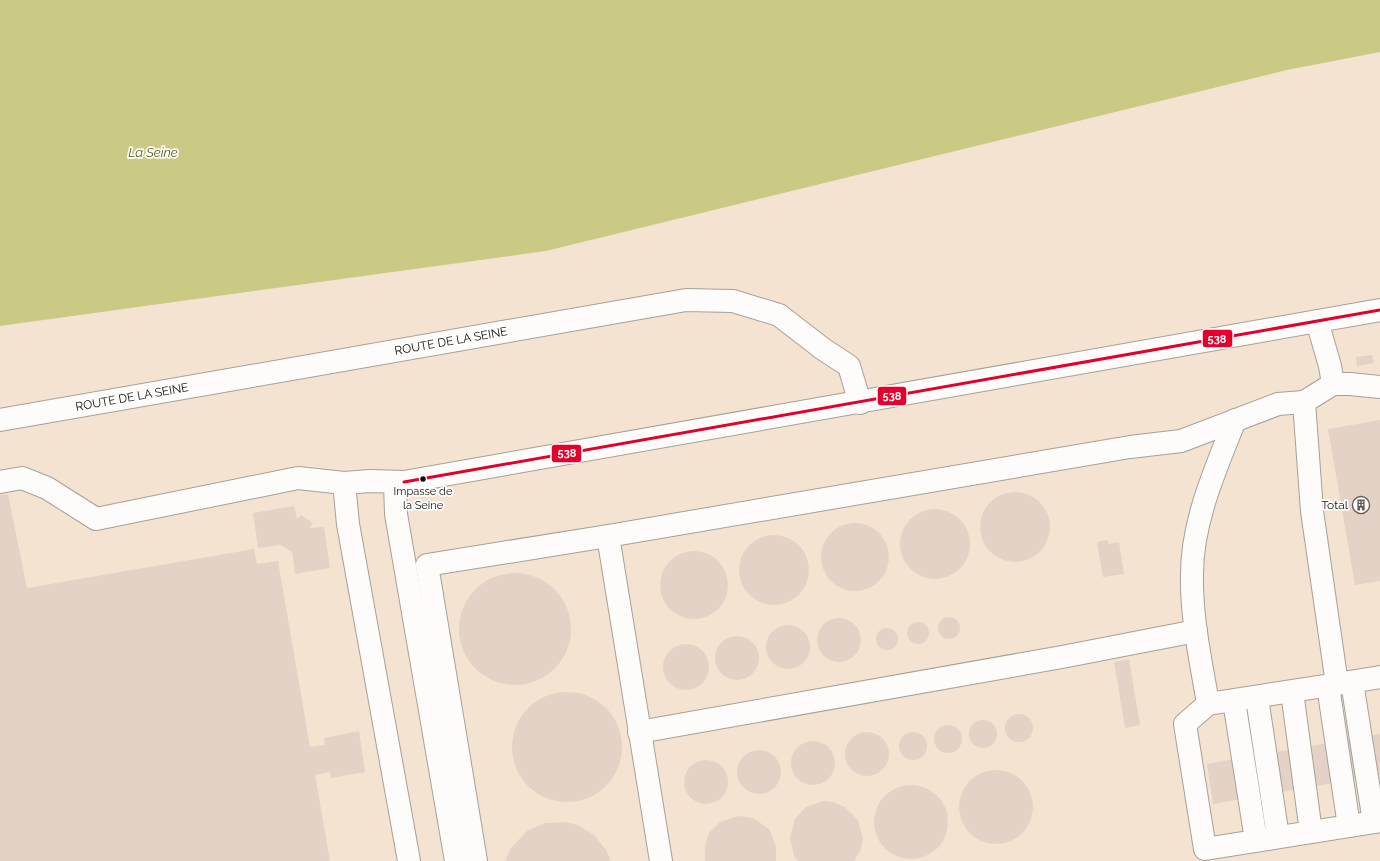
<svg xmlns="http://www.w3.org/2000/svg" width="1380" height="861" font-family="Raleway,sans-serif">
<rect width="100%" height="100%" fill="#f3e9de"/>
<polygon fill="#f4e3d0" points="1380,52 1380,861 0,861 0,326 546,251 1287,70"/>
<polygon fill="#cbca84" points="0,0 1380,0 1380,52 1287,70 546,251 0,326"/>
<g fill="#e4d2c6">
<polygon points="1372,355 1374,363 1357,366 1356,357"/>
<polygon points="1380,420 1380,581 1355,585 1328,429"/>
<circle cx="1015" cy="527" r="35"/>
<polygon points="8,494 27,588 254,549 257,564 278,561 310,747 325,745 324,738 359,731 365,772 331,778 330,772 315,775 330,861 0,861 0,495"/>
<polygon points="294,506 297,519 301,515 313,523 310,528 324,527 330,568 295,574 292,552 281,545 258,548 253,513"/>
<circle cx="935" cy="544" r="35"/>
<circle cx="855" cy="557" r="34"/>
<circle cx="774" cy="570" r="35"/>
<polygon points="1108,540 1108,544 1119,542 1124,574 1103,577 1097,542"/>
<circle cx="694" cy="585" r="34"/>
<circle cx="515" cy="629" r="56"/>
<circle cx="949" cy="628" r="11"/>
<circle cx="839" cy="640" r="22"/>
<circle cx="918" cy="633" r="11"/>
<circle cx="788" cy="647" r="22"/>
<circle cx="887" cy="639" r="11"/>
<circle cx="737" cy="658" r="22"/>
<circle cx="686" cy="667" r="23"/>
<polygon points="1129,659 1140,725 1125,728 1114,662"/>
<circle cx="567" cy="747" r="55"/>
<circle cx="1019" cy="728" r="14"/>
<circle cx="983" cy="734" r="14"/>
<circle cx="948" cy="739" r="14"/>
<circle cx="913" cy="746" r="14"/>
<circle cx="867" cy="754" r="22"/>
<polygon points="1380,734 1380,775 1213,804 1207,764"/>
<circle cx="813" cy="763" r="22"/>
<circle cx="759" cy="772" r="22"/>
<circle cx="706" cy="782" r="22"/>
<circle cx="996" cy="807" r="37"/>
<circle cx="911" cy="822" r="37"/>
<polygon points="824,801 833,802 845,807 858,820 863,839 860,851 854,861 798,861 794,856 790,837 795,819 806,807"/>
<polygon points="738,816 753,818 769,829 776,846 776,861 705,861 705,845 709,833 720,822"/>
<polygon points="564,822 578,825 594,835 606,850 611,861 505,861 511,848 527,831 545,823"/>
</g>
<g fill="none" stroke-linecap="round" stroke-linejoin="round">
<g stroke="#a7a098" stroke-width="24">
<g id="minor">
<polyline points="1317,321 1330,366 1333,384 1304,402 1312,511 1337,684 1380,677"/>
<polyline points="1333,384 1350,384 1380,387"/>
<polyline points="0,420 686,300 733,301 779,315 823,349 849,366 860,403"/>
<path d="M1235,420c-19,48 -43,101 -43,154 -1,44 9,87 16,130l129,-20"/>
<polyline points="0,482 22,478 47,488 96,519 298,478 344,483 370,481 404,482 1380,310"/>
<polyline points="395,482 396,514 456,861"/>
<polyline points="344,483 348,524 409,861"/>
<polyline points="608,536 661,861"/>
<polyline points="1352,682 1374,822"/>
<polyline points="1328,686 1349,826"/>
<polyline points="1292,692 1311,832"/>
<polyline points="1257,698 1278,837"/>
<polyline points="1234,701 1256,840"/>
<polyline points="1208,704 1185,724 1205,849 1380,821"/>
<polyline points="639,732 1062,657 1196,631"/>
<polyline points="476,861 427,565 608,536 1130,447 1181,441 1278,404 1304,402"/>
</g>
</g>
<use href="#minor" stroke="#fdfcfa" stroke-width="22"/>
<g stroke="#fff" stroke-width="6">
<polyline id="bus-1" points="404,482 1380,310"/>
</g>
<use href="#bus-1" stroke="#e4002b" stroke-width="3"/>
</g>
<defs>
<g id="building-ring" transform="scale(0.9)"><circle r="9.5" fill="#fff" stroke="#635c54" stroke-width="1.5"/><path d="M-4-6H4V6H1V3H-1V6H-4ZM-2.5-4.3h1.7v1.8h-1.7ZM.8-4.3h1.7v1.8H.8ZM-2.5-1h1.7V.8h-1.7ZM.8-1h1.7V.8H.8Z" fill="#635c54"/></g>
</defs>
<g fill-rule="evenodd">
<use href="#building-ring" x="1361" y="505"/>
</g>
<circle fill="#151009" stroke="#fff" stroke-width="1.5" cx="423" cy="479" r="3.5"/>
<g text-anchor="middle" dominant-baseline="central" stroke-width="3.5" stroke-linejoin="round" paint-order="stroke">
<g font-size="11" fill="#151009" stroke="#fff">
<text x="423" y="491">Impasse de<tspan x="423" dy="14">la Seine</tspan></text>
</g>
<g font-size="12" fill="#151009" stroke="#fff">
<text transform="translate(451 341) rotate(-10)">ROUTE DE LA SEINE</text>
<text transform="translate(132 397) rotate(-10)">ROUTE DE LA SEINE</text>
</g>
<g font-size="12" fill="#151009" stroke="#fff" text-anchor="end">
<text x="1348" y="505">Total</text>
</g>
<g font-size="13" font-style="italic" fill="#5a5a14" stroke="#fff">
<text x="153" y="152">La Seine</text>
</g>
</g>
<g stroke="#fff" stroke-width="1.5">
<rect x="1202" y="329" width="31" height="19" rx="4" fill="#e4002b"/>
<rect x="877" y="386" width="30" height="20" rx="4" fill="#e4002b"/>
<rect x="551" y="444" width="31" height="19" rx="4" fill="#e4002b"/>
</g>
<g font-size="11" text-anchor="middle" font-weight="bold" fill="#fff">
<text x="1217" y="343">538</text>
<text x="892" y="400">538</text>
<text x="567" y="457">538</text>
</g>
</svg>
